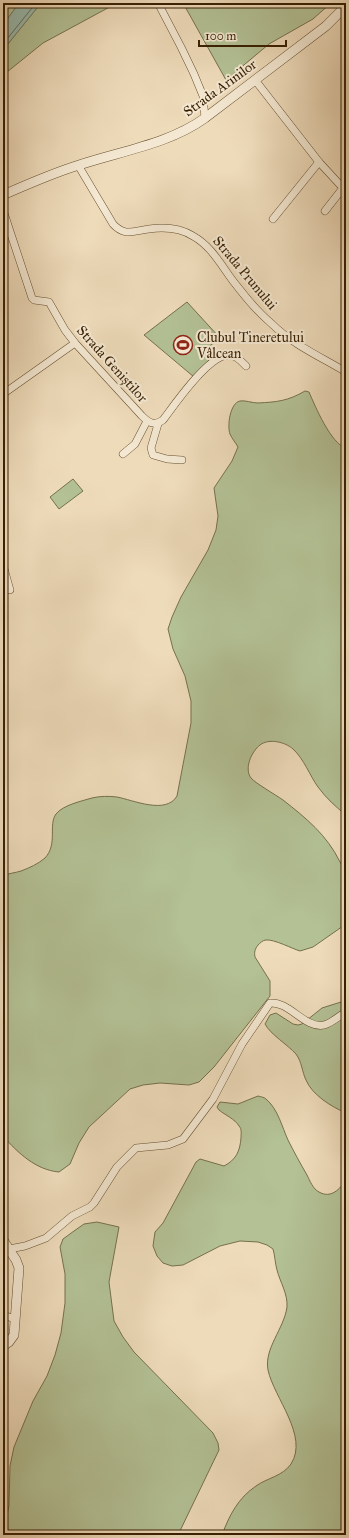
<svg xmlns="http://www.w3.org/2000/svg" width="349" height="1538" font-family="'IM FELL Great Primer',serif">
<rect width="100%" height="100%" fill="#eedbba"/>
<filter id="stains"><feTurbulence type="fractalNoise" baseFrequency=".005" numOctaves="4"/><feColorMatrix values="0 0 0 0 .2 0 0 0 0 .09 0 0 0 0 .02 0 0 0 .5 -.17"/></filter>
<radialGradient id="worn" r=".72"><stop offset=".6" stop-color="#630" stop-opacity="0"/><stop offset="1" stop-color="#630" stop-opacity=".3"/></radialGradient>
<g fill="#b3c195" stroke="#76704b">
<polygon points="4,3 19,3 3,25 3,5"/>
<polygon points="41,3 117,3 43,43 7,72 3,77 3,50"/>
<polygon points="183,3 331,3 313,19 269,44 226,80"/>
<polygon points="187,302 220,338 202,352 209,360 194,377 144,335"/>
<path d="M305,391l4,1c6,14 22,52 37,56v367c-10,-8 -20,-17 -28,-28 -8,-11 -14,-28 -25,-38 -8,-7 -24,-11 -33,-4 -9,7 -16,24 -9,33 4,5 25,17 32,22 23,18 44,35 57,62 2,3 5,7 6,10 1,5 0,11 0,16 0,12 0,24 0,36l-33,23 -13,4c-7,-2 -26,-12 -34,-11 -3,0 -6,3 -8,5 -3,4 -4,7 -3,12l15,24v15l-56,71 -15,15 -10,3 -29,-2 -17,2 -13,4 -41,38 -10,16 -9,21 -11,8c-23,-2 -41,-19 -56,-36v-260c6,-3 12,-3 18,-5 8,-3 17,-7 24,-13 13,-14 3,-33 11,-44 7,-9 26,-13 36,-16 8,-2 17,-2 25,-1 16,3 49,18 60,-1l14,-73v-22l-6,-25 -12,-27 -5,-20 4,-12 9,-20 27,-47 8,-20 2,-14 -4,-28 18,-27 6,-14c-2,-4 -6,-8 -8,-13 -3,-8 0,-31 10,-33 5,-1 12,2 18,2 19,-1 30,-2 47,-12z"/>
<polygon points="73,479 83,491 59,509 50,497"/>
<path d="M341,1002h5v111c-14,-6 -34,-18 -40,-33 -4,-8 -4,-18 -10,-26 -8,-9 -26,-20 -31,-30l5,-9 6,-2 17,11 5,1 4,-1 20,-16z"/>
<path d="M258,1096c3,1 6,1 8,3 12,10 16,28 22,41 6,12 12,23 19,35 3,6 6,14 12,17 12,7 21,-3 27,-12v355h-124c7,-19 16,-37 34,-49 11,-8 27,-10 35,-22 18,-28 -17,-66 -23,-94 -4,-22 16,-41 19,-63 1,-13 -7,-25 -10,-37 -2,-7 -2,-14 -4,-21l-6,-4 -9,-3 -18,-1 -20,5 -37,19 -11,1 -9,-3 -6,-7 -4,-10 2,-14 8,-9 33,-61 4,-3 24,7c12,-6 16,-15 17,-28 0,-5 1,-9 -2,-12 -4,-7 -14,-11 -20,-16l-2,-3 3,-5 18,2z"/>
<polygon points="97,1222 119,1227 109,1282 114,1321 123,1337 134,1352 213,1433 218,1443 219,1450 178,1535 3,1535 3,1521 7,1514 9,1506 10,1466 14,1447 33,1401 47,1376 55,1355 61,1333 65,1303 65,1274 60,1247 63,1239 74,1231 84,1224"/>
</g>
<polygon fill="#99bbaf" stroke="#727d69" points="19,3 41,3 3,50 3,25"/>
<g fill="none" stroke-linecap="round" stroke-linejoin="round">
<polyline stroke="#686d58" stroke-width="1" points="3,44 36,3"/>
<g stroke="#664e2f" stroke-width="8">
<g id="minor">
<polyline points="158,3 181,47 194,74 203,96 205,118"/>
<polyline points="255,80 319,162 343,188 325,211"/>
<path d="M78,165l35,59c12,13 20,7 36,5 15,-2 31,-1 44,7 20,11 30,33 44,50 10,13 22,27 35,38 20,20 49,33 74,48"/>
<path d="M3,210l29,88 2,2 15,2 16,28 10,13 67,73c7,7 12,10 21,4 12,-16 45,-64 65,-65 8,0 13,6 18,11"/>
<polyline points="273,219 319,162"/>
<polyline points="3,394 75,343"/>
<polyline points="158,424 151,448 153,455 167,459 182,460"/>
<polyline points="3,442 4,442"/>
<polyline points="123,454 135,444 147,421"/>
<polyline points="3,565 10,590"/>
<path d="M9,1249l16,-3 21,-8 26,-22 18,-9 4,-4 23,-36 19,-19 32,-3 15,-6 30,-40 29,-55 28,-41c19,-2 35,26 54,22 8,-2 15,-9 22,-13"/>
<polyline points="3,1315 15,1319"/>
</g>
</g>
<g stroke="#664e2f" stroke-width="10">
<g id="tertiary">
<path d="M3,195c25,-11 50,-22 76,-30 42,-14 90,-21 126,-47l121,-92 20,-20"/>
<polyline points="3,1240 16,1260 19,1268 14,1335 9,1342 3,1346"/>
</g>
</g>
<use href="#minor" stroke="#f4e8d2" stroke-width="7"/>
<use href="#tertiary" stroke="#f4e8d2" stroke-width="9"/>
</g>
<defs>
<g id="stadium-ring" transform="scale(1)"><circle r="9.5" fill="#f4e8d2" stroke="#8f2418" stroke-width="1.5"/><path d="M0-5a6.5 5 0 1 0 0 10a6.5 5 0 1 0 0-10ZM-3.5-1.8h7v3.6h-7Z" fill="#8f2418"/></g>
</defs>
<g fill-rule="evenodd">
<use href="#stadium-ring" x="183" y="345"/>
</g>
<g text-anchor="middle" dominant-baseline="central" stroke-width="4" stroke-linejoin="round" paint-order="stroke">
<g font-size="14" fill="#381f01" stroke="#f4e8d2">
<text transform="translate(220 88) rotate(-36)">Strada Arinilor</text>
<text transform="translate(245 273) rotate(50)">Strada Prunului</text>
<text transform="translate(112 364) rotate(48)">Strada Geniștilor</text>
</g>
<g font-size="14" fill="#381f01" stroke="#f4e8d2" text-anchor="start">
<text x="197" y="337">Clubul Tineretului<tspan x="197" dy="16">Vâlcean</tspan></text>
</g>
</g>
<rect width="349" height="1538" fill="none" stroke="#eedbba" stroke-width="16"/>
<rect x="4" y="4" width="341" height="1530" fill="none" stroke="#381f01" stroke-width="2"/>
<rect x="8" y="8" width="333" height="1522" fill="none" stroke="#381f01"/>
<path d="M199 40v6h87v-6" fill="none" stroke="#381f01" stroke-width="2"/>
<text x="205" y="40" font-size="12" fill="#381f01" stroke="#f4e8d2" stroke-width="3" paint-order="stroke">100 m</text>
<rect width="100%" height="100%" filter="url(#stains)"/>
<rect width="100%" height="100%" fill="url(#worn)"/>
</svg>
